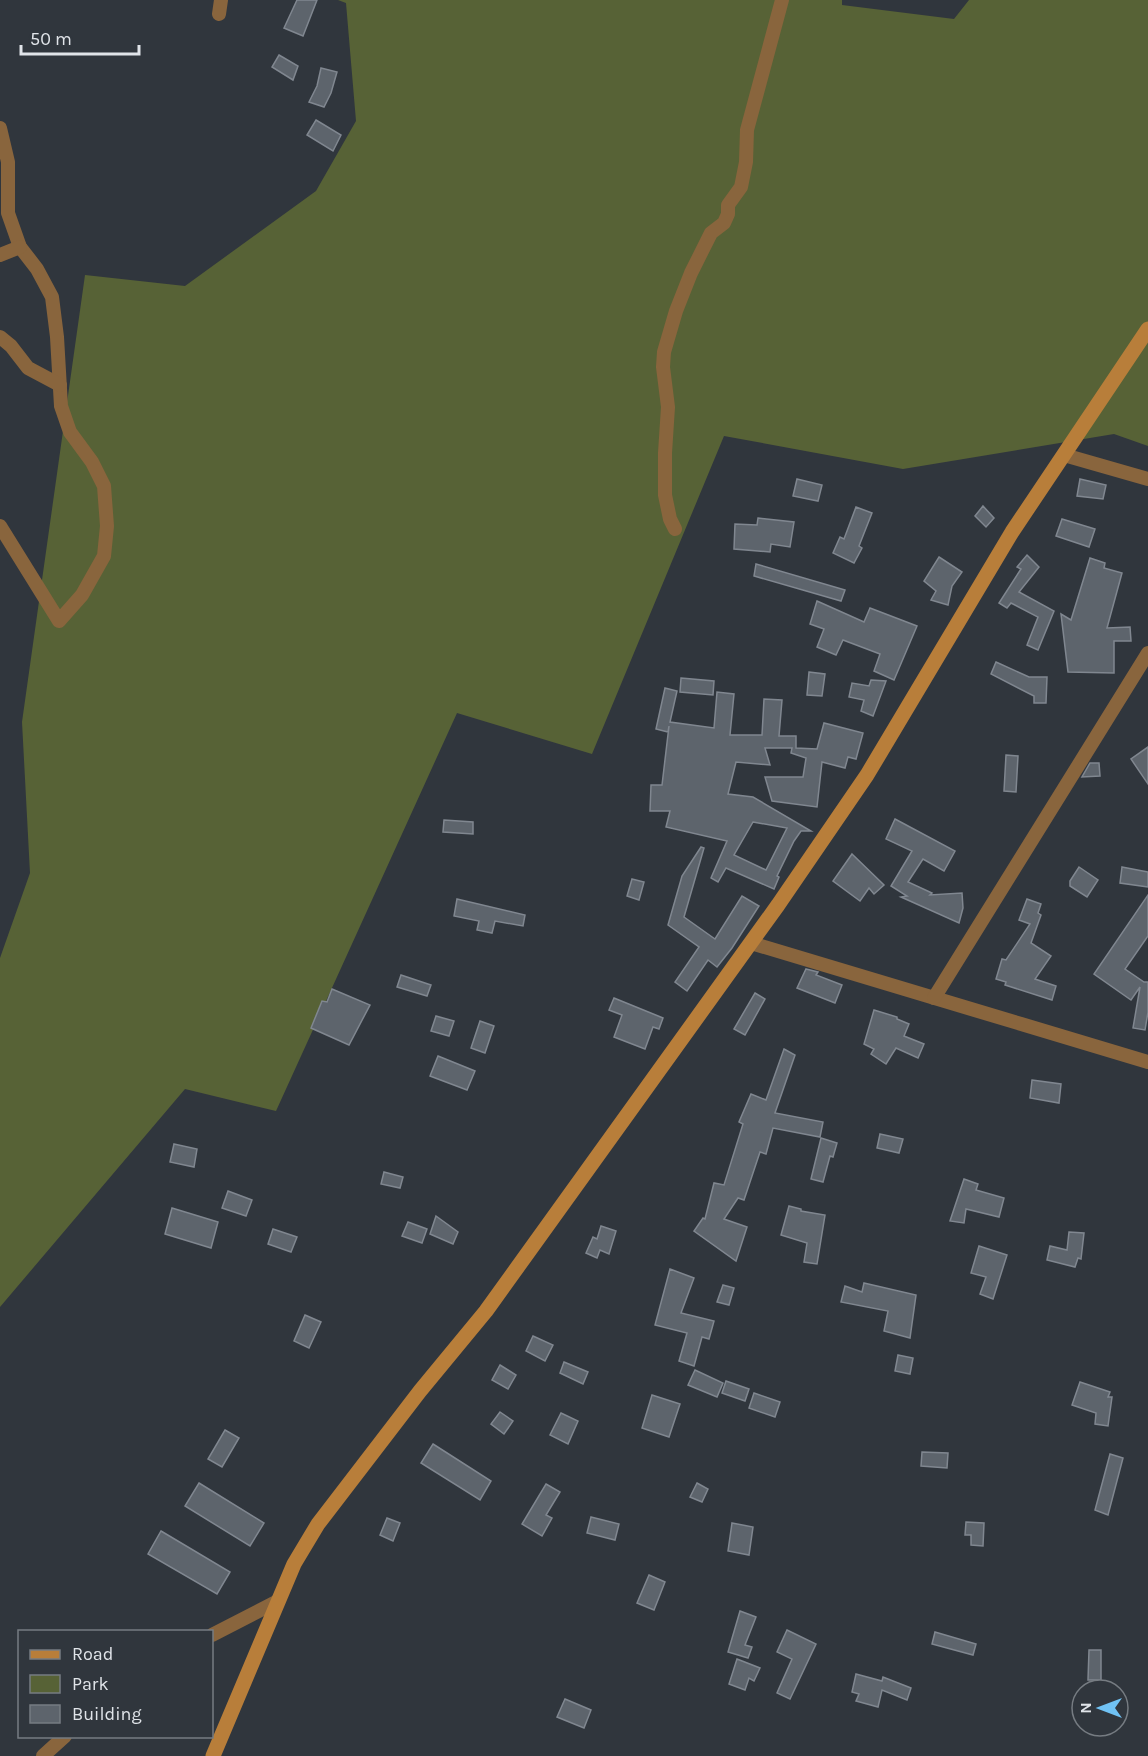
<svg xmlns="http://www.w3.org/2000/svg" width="1148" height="1756" font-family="Karla,sans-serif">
<rect width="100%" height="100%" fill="#30363d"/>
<polygon fill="#576236" points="338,0 842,0 842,5 954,19 969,0 1148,0 1148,446 1114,434 903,469 724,436 592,754 457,713 276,1111 185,1089 0,1307 0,958 30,873 22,722 85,275 185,286 316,191 356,121 346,3"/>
<g fill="#5d646c" stroke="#808790" stroke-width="1.5" fill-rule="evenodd">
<polygon points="297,0 317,0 303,36 284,28"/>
<polygon points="279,55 298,66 293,80 272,67"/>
<polygon points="321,68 337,72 331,93 324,107 309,102 317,86"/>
<polygon points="316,120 341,135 333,151 307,135"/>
<polygon points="797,479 822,485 818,501 793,496"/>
<polygon points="1080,479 1106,485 1103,499 1077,496"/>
<polygon points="983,506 994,518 986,527 975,516"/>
<polygon points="856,507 872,513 859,546 862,548 854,563 833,553 840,537 844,539"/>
<polygon points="758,518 794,522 790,547 771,544 770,552 734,549 735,524 757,525"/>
<polygon points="1062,519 1095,529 1089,547 1056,536"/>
<polygon points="1027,555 1039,567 1019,592 1054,611 1038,650 1027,645 1038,617 1011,603 1007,608 999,603 1021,569 1017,567"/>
<polygon points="939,557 962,572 952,586 948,605 931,600 936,591 924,581"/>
<polygon points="1090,558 1105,563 1104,568 1122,573 1107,628 1130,627 1131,641 1114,641 1114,673 1068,672 1061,614 1071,620"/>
<polygon points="756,564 845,590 841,601 754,576"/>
<polygon points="817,601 864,622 870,608 917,626 894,680 874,671 880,654 843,640 836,655 817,647 824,629 810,624"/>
<polygon points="996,662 1029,677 1047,677 1046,703 1034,703 1034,696 991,674"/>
<polygon points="809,672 825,674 822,696 807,695"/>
<polygon points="681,678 714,681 713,695 680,692"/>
<polygon points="871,680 886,681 873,716 861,711 864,700 849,697 852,683 869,686"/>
<path d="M665,688l12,3 -7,31 44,6 3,-36 17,2 -4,41h32l2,-36 18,1 -3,36h17v12l21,1 7,-26 39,10 -7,26 -8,-2 -3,11 -23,-6 -5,45 -45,-6 -7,-24h38l3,-19 -15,-5 1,-5h-27l5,17 -34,-3 -8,32 25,3 58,34h-10l-7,10 -17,35 2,1 -5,12 -48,-21 -8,14 -7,-4 16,-37 -61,-14 4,-16h-20l1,-26h11l7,-59 -1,6 -12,-3zM753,822l34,6 -21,42 -32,-15z"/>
<polygon points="1148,747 1148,784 1131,759"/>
<polygon points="1006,755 1018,756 1016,792 1004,791"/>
<polygon points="1090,763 1099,763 1100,776 1082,777"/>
<polygon points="895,819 955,851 944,871 923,859 908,882 932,893 930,895 962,893 963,908 959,923 901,897 907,896 891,886 912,851 886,839"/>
<polygon points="444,820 473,822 473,834 443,832"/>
<polygon points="701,847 704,848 684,917 715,939 742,896 759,906 732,948 717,967 708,960 687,991 675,982 699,947 668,925 682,876"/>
<polygon points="852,854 884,885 874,894 869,888 860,901 833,881"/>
<polygon points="1079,867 1098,880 1087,897 1070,886 1070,881"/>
<polygon points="1122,867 1148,872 1148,887 1120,883"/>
<polygon points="632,879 644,882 639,900 627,896"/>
<polygon points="1148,895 1148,936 1125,969 1144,982 1148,982 1148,1012 1145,1030 1133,1028 1140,987 1131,1000 1094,974"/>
<polygon points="457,899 525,915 523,926 495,921 492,933 477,930 479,921 454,916"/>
<polygon points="1027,899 1041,904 1038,913 1041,915 1031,943 1051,956 1035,979 1056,986 1052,1000 1005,985 1006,982 996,979 1002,959 1006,960 1030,924 1019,920"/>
<polygon points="806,969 818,972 816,975 842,985 835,1003 797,988"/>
<polygon points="401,975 431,985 427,996 397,987"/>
<polygon points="332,989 370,1005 349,1045 311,1028 322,1001 327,1002"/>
<polygon points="755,993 765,999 745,1035 734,1029"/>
<polygon points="614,998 663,1018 659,1029 653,1027 645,1049 614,1037 622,1015 609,1010"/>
<polygon points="874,1010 897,1017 897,1019 909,1024 904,1036 924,1044 918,1058 896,1048 886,1064 871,1054 874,1049 864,1044"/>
<polygon points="436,1016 454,1021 449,1036 431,1031"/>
<polygon points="480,1021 494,1026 485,1053 471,1048"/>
<polygon points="784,1049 795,1055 775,1113 823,1122 820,1137 773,1128 766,1154 760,1152 744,1200 738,1198 724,1219 747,1227 736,1261 694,1231 703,1218 705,1219 714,1183 724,1185 743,1124 739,1122 751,1094 766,1100"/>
<polygon points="438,1056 475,1071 467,1090 430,1076"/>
<polygon points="1032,1080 1061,1084 1059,1103 1030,1098"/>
<polygon points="880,1134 903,1139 899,1153 877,1148"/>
<polygon points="821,1138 837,1143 833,1157 830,1156 823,1182 811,1179"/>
<polygon points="174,1144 197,1149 194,1167 170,1162"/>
<polygon points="384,1172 403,1177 400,1188 381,1184"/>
<polygon points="964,1179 978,1184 976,1190 1004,1198 999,1217 966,1209 964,1223 950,1221"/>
<polygon points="228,1191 252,1200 246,1216 222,1208"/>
<polygon points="789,1206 801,1209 801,1211 825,1215 817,1264 804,1262 807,1243 781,1235"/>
<polygon points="172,1208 218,1222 211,1248 165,1234"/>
<polygon points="436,1216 458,1232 453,1244 430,1234"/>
<polygon points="408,1222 427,1229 422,1243 402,1236"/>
<polygon points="601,1226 616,1231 609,1254 600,1250 597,1258 586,1253 593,1237 597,1239"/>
<polygon points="273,1229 297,1237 291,1252 268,1244"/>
<polygon points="1069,1232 1084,1233 1081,1259 1078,1258 1075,1267 1047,1260 1050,1246 1067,1250"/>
<polygon points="979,1246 1007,1255 993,1299 980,1294 986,1277 971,1273"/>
<polygon points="670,1269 694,1278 681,1313 714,1321 709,1339 702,1337 694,1366 679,1361 687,1333 655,1325"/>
<polygon points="864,1283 916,1295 910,1338 884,1331 888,1311 841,1302 845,1286 862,1292"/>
<polygon points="723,1285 734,1288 729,1305 717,1302"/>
<polygon points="305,1315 321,1322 309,1348 294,1341"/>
<polygon points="533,1336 553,1345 545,1361 526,1351"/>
<polygon points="898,1355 913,1358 910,1374 895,1371"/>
<polygon points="564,1362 588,1372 583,1384 560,1373"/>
<polygon points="500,1365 516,1375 508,1389 492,1380"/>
<polygon points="695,1370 723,1383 717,1397 688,1385"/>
<polygon points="726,1381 749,1389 745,1401 722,1393"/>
<polygon points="1080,1382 1110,1392 1108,1397 1112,1397 1108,1426 1095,1424 1096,1413 1072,1405"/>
<polygon points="754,1393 780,1402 775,1417 749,1408"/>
<polygon points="652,1395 680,1404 669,1437 642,1428"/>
<polygon points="500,1412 513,1421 504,1434 491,1424"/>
<polygon points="561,1413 578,1421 568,1444 550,1435"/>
<polygon points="225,1430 239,1438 222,1467 208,1459"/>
<polygon points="433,1444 491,1481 480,1500 421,1463"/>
<polygon points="922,1452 948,1453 947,1468 921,1466"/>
<polygon points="1110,1454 1123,1458 1108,1515 1095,1510"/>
<polygon points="199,1483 264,1523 250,1546 185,1506"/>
<polygon points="697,1483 708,1489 702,1502 690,1497"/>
<polygon points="546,1484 560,1492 546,1515 552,1518 542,1536 522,1524"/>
<polygon points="591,1517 619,1524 615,1540 587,1533"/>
<polygon points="387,1518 400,1523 393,1541 380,1535"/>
<polygon points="966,1522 984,1523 983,1546 971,1545 971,1535 965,1535"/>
<polygon points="732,1523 753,1527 749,1555 728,1551"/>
<polygon points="161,1531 230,1572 217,1594 148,1554"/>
<polygon points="649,1575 665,1582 654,1610 637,1603"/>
<polygon points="740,1611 756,1617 745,1645 752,1647 748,1658 728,1652"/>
<polygon points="787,1630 816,1644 790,1699 777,1693 792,1659 777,1652"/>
<polygon points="935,1632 976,1644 973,1655 932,1644"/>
<polygon points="1089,1650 1101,1650 1101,1680 1088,1680"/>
<polygon points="737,1659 760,1668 754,1681 749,1678 745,1690 729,1684"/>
<polygon points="856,1674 882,1681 883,1677 911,1688 907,1700 882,1690 878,1707 856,1701 859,1694 852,1692"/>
<polygon points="565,1699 591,1710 584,1728 557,1717"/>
</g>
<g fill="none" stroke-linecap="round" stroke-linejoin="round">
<g stroke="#89653d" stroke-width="14">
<polyline points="219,14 221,0"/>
<polyline points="0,128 8,162 8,213 20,247 37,269 52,297 57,337 61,406 70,432 92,462 104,486 107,526 104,556 82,595 59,621 0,526"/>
<polyline points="0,255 20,247"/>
<polyline points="0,337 11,346 28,368 60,385"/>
<polyline points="1064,455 1148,479"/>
<polyline points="675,529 670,519 665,495 665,453 668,407 663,367 664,352 676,311 691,273 711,233 724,223 728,214 728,205 741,187 746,162 747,130 782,0"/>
<polyline points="751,943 1148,1062"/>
<polyline points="934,998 1148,653"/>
<polyline points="212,1635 278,1601"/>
<polyline points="43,1756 65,1736"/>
</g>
<polyline stroke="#b87e3a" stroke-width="15" points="213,1756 294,1564 318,1524 420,1391 486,1311 778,905 867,775 1012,532 1148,329"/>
</g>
<rect x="18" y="1630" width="195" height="108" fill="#30363d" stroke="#767c82" stroke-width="1.5"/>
<rect x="30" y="1650" width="30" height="9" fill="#b87e3a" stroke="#767c82" stroke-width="1.5"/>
<text x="72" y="1660" font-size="18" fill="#e0e4e9">Road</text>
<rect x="30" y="1675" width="30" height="18" fill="#576236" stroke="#767c82" stroke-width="1.5"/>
<text x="72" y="1690" font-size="18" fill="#e0e4e9">Park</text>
<rect x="30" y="1705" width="30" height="18" fill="#5d646c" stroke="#767c82" stroke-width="1.5"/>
<text x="72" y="1720" font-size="18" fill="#e0e4e9">Building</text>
<g transform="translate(1100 1708) rotate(270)"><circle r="28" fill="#30363d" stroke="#767c82" stroke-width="1.5"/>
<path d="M0-4.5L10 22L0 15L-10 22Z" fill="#70c2f4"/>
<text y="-9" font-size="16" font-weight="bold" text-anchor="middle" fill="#e0e4e9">N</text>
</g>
<path d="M21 45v9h118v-9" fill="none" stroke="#e0e4e9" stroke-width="3"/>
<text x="30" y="45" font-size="18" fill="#e0e4e9" stroke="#30363d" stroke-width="4.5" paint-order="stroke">50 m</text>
</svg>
